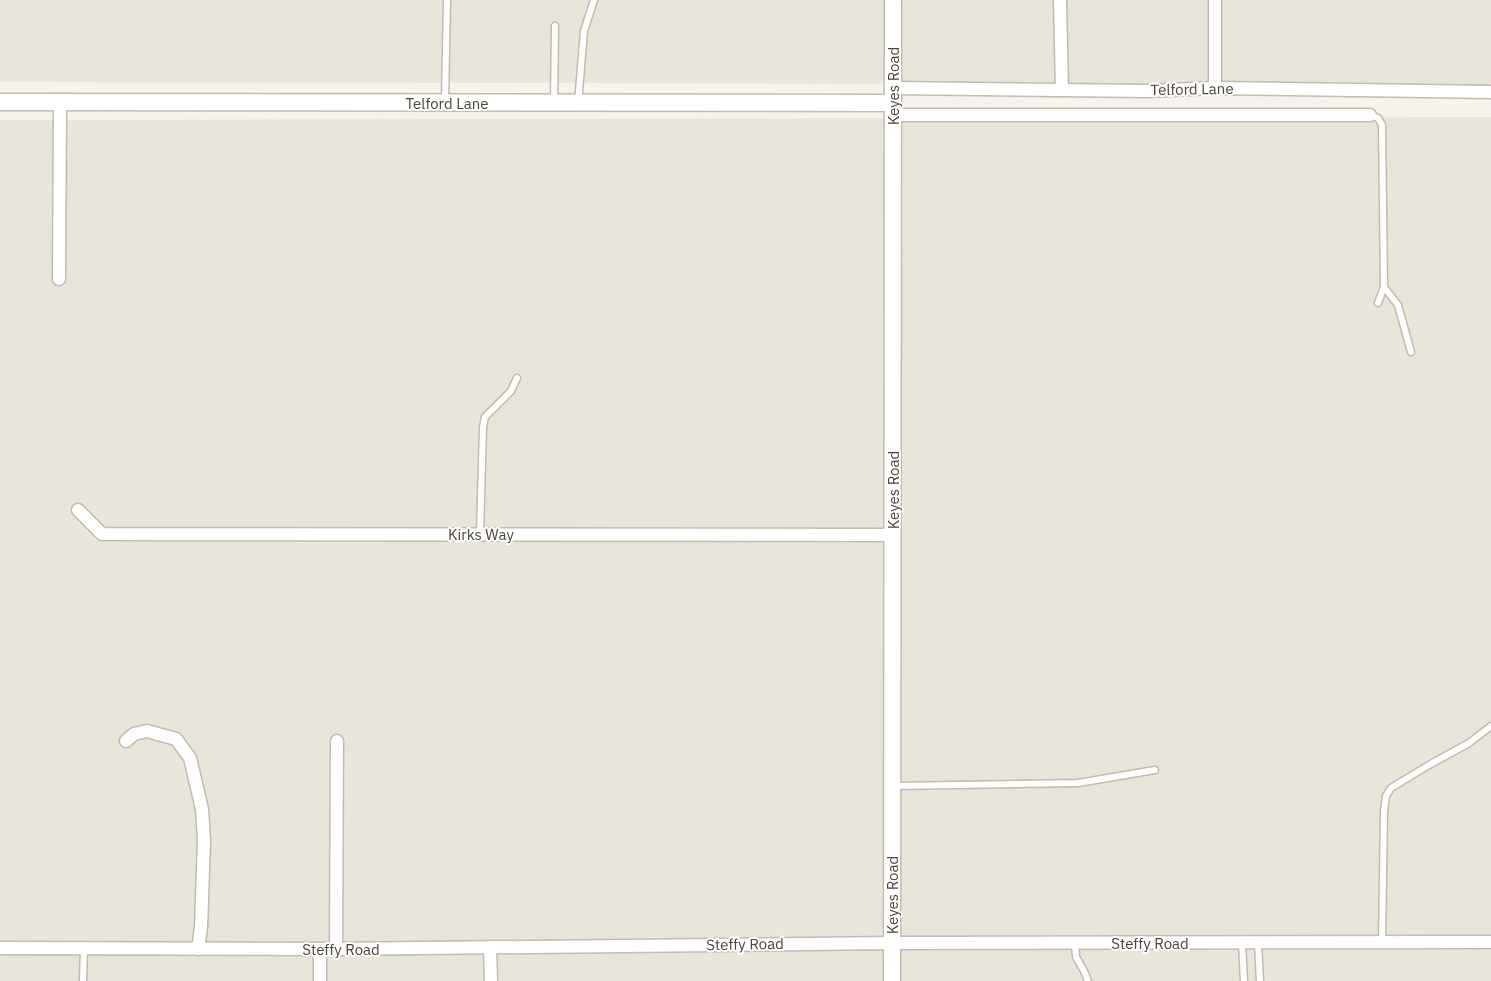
<svg xmlns="http://www.w3.org/2000/svg" width="1491" height="981" font-family="'IBM Plex Sans',sans-serif">
<rect width="100%" height="100%" fill="#f6f3ec"/>
<g fill="#eae5da">
<polygon points="0,0 1491,0 1491,85 0,82"/>
<polygon points="1491,117 1491,981 0,981 0,120"/>
</g>
<g fill="none" stroke-linecap="round" stroke-linejoin="round">
<g stroke="#c2bbae" stroke-width="9">
<g id="service">
<polyline points="445,102 447,0"/>
<polyline points="554,102 555,26"/>
<polyline points="578,103 584,31 594,0"/>
<polyline points="1370,115 1378,118 1382,125 1384,287 1378,303"/>
<polyline points="1384,287 1398,305 1411,352"/>
<polyline points="480,534 483,427 485,417 511,391 517,378"/>
<polyline points="894,786 1078,783 1155,770"/>
<polyline points="1382,942 1384,811 1386,796 1391,788 1429,765 1469,743 1491,726"/>
<polyline points="1075,943 1076,957 1084,971 1088,981"/>
<polyline points="1242,943 1244,981"/>
<polyline points="1258,943 1260,981"/>
<polyline points="83,981 84,948"/>
</g>
</g>
<g stroke="#c2bbae" stroke-width="15">
<g id="minor">
<polyline points="1060,0 1062,90"/>
<polyline points="1215,0 1215,88"/>
<polyline points="893,88 1147,91 1215,88 1491,92"/>
<polyline points="893,115 1370,115"/>
<polyline points="59,279 60,102"/>
<polyline points="78,510 102,534 893,535"/>
<polyline points="126,741 134,734 147,731 176,739 190,758 202,809 204,840 201,927 198,949"/>
<polyline points="490,947 491,981"/>
<polyline points="0,948 336,949 892,943 1491,942"/>
<polyline points="320,949 320,981"/>
<polyline points="336,949 337,741"/>
</g>
</g>
<g stroke="#c2bbae" stroke-width="19">
<g id="tertiary">
<polyline points="0,102 893,103"/>
<polyline points="892,981 893,0"/>
</g>
</g>
<use href="#service" stroke="#fff" stroke-width="6"/>
<use href="#minor" stroke="#fff" stroke-width="12"/>
<use href="#tertiary" stroke="#fff" stroke-width="16"/>
</g>
<g text-anchor="middle" dominant-baseline="central" stroke-width="4" stroke-linejoin="round" paint-order="stroke">
<g font-size="15" fill="#4b4439" stroke="#fff">
<text transform="translate(893 86) rotate(-90)">Keyes Road</text>
<text transform="translate(1192 89) rotate(-1)">Telford Lane</text>
<text x="447" y="103">Telford Lane</text>
<text transform="translate(893 490) rotate(-90)">Keyes Road</text>
<text x="481" y="534">Kirks Way</text>
<text transform="translate(892 895) rotate(-90)">Keyes Road</text>
<text x="1150" y="943">Steffy Road</text>
<text transform="translate(745 944) rotate(-1)">Steffy Road</text>
<text x="341" y="949">Steffy Road</text>
</g>
</g>
</svg>
